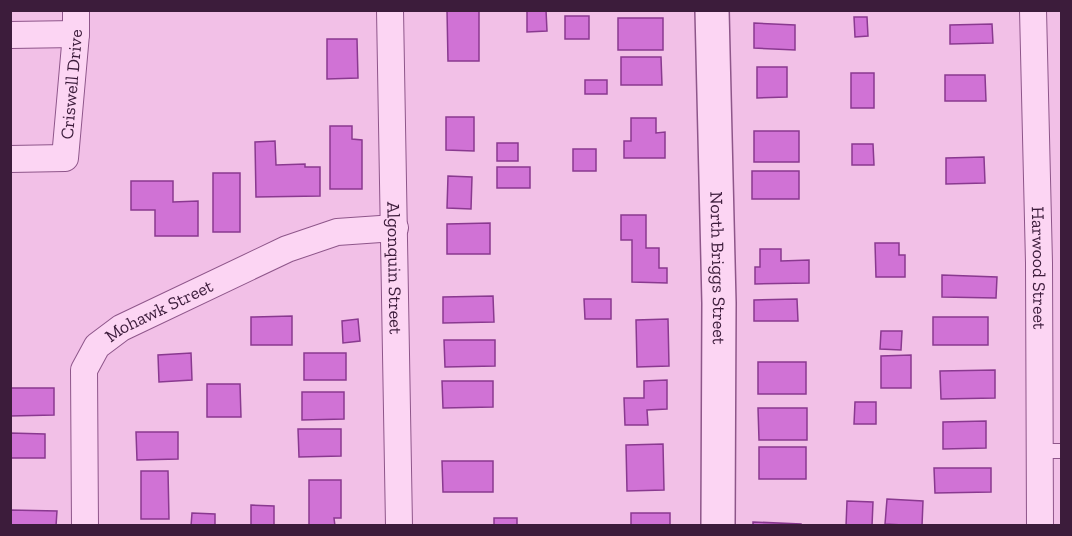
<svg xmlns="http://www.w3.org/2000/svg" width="1072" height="536" font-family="'Zilla Slab',serif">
<rect width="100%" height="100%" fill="#f2c0e7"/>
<g fill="#d072d5" stroke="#8a3990" stroke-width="1.5">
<polygon points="447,10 479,10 479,61 448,61"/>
<polygon points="527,10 546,10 547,31 527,32"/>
<rect x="565" y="16" width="24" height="23"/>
<polygon points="854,17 867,17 868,36 855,37"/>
<rect x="618" y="18" width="45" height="32"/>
<polygon points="754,23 795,25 795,50 754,48"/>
<polygon points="992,24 993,43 950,44 950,25"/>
<polygon points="327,39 357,39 358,78 327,79"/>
<polygon points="621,57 661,57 662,85 621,85"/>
<polygon points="757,67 787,67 787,97 757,98"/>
<rect x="851" y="73" width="23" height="35"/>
<polygon points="945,75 985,75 986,101 945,101"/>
<rect x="585" y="80" width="22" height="14"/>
<polygon points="446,117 474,117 474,151 446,150"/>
<polygon points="631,118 656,118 656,133 665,132 665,158 624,158 624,141 631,141"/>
<polygon points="330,126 352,126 352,139 362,140 362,189 330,189"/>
<rect x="754" y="131" width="45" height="31"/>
<polygon points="275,141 276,165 305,164 305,167 320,167 320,196 256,197 255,142"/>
<rect x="497" y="143" width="21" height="18"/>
<polygon points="852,144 873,144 874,165 852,165"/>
<rect x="573" y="149" width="23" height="22"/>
<polygon points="984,157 985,183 946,184 946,158"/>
<rect x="497" y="167" width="33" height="21"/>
<rect x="752" y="171" width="47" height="28"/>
<rect x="213" y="173" width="27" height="59"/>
<polygon points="448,176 472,177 471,209 447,208"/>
<polygon points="131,181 173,181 173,202 198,201 198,236 155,236 155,210 131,210"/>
<polygon points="621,215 646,215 646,248 659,248 659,268 667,268 667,283 632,282 632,240 621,240"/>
<polygon points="490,223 490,254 447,254 447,224"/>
<polygon points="875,243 899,243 899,255 905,255 905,277 876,277"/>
<polygon points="760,249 781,249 781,261 809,260 809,283 755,284 755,267 760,267"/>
<polygon points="942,275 997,277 996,298 942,297"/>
<polygon points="493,296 494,322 443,323 443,297"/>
<polygon points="584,299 611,299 611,319 585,319"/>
<polygon points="797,299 798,321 754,321 754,300"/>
<polygon points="292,316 292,345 251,345 251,317"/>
<rect x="933" y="317" width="55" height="28"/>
<polygon points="358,319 360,341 343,343 342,321"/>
<polygon points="668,319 669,366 637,367 636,320"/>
<polygon points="881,331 902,331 901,350 880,349"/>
<polygon points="444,340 495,340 495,366 445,367"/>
<polygon points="191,353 192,380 159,382 158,355"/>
<rect x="304" y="353" width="42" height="27"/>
<polygon points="911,355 911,388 881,388 881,356"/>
<rect x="758" y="362" width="48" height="32"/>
<polygon points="995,370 995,398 941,399 940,371"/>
<polygon points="667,380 667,409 647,410 648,425 625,425 624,398 644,398 644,381"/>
<polygon points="442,381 493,381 493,407 443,408"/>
<polygon points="207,384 240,384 241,417 207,417"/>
<polygon points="10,388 54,388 54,415 10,416"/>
<polygon points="302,392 344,392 344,419 302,420"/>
<polygon points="855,402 876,402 876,424 854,424"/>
<polygon points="758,408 807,408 807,440 759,440"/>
<polygon points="986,421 986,448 943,449 943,422"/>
<polygon points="298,429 341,429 341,456 299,457"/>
<polygon points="136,432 178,432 178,459 137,460"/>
<polygon points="10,433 45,434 45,458 10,458"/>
<polygon points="663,444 664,490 627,491 626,445"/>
<rect x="759" y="447" width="47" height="32"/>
<polygon points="442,461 493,461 493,492 443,492"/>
<polygon points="934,468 991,468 991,492 935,493"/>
<polygon points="141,471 168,471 169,519 141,519"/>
<polygon points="309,480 341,480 341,518 334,518 335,526 309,526"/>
<polygon points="887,499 923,501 922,526 885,524"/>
<polygon points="847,501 873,502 872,526 846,526"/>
<polygon points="251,505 274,506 274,526 251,526"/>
<polygon points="10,510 57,511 56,526 10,526"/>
<polygon points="192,513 215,514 215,526 191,526"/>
<rect x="631" y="513" width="39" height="13"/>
<rect x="494" y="518" width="23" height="8"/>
<polygon points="753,522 801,524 801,526 753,526"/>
</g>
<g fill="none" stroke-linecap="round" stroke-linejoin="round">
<g stroke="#8e568a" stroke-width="16">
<polyline id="service" points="1040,451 1062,451"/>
</g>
<g stroke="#8e568a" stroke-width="28">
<g id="minor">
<path id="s1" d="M390,10l9,516"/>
<path id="s2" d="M1033,10l6,253 1,263"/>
<polyline points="10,35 76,34"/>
<path id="s3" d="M10,159l55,-1 11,-124v-24"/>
<path id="s4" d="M85,526l-1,-156 13,-24 24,-18 166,-79 50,-17 58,-4"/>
</g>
</g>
<g stroke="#8e568a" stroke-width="36">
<g id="tertiary">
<path id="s5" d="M712,10l7,293 -1,223"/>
</g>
</g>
<use href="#service" stroke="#fcd5f3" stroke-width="14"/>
<use href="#minor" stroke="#fcd5f3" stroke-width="26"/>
<use href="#tertiary" stroke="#fcd5f3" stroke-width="33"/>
</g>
<g text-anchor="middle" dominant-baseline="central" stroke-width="5" stroke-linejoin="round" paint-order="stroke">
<g font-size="18" fill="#3c1c3b" stroke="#f9d1ef">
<text stroke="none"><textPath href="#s3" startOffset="129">Criswell Drive</textPath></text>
<text stroke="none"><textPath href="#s1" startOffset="258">Algonquin Street</textPath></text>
<text stroke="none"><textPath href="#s5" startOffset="258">North Briggs Street</textPath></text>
<text stroke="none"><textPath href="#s2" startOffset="258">Harwood Street</textPath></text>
<text stroke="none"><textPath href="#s4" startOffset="255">Mohawk Street</textPath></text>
</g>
</g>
<rect width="1072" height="536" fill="none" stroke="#3c1c3b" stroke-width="24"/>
</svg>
